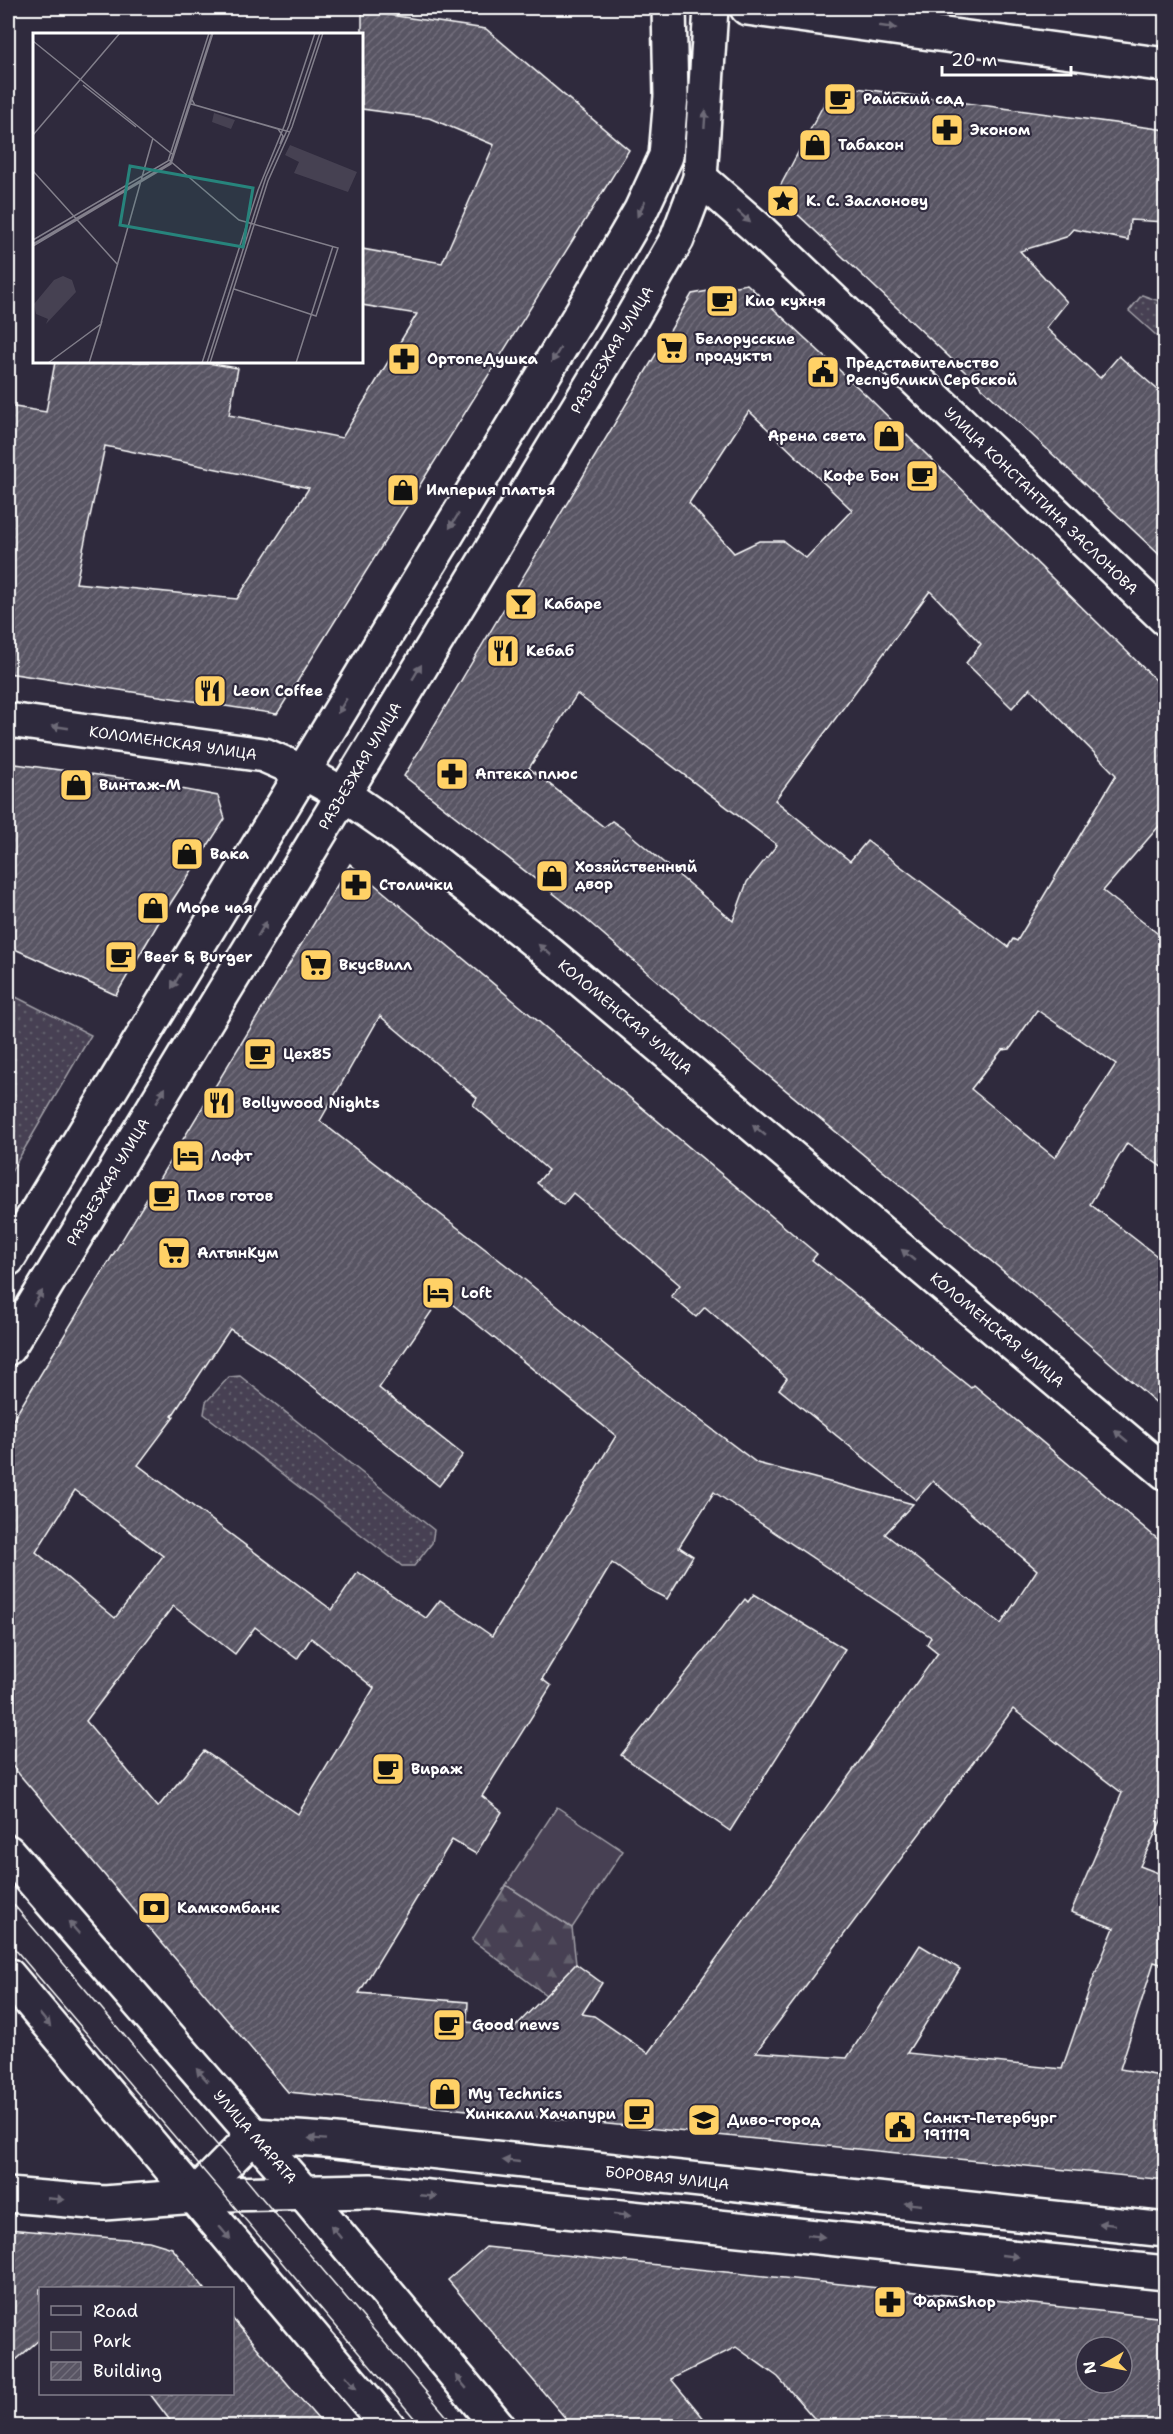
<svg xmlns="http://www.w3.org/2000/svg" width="1173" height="2434" font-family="'Shantell Sans',sans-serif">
<defs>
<pattern id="grass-dots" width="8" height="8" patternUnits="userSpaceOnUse" patternTransform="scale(1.5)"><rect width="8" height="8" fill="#464152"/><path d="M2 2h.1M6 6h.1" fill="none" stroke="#625e6c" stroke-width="1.8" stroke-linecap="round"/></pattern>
<pattern id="forest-firs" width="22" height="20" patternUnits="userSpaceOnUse" patternTransform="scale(1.5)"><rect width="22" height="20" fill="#464152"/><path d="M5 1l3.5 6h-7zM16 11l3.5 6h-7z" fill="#625e6c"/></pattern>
<pattern id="building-hatch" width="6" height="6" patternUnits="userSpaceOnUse" patternTransform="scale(1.5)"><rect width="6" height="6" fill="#595564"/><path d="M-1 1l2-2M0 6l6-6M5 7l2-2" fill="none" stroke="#726e7b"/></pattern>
</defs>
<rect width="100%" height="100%" fill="#2f2a3d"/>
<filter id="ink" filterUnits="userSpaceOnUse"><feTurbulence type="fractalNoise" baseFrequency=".0167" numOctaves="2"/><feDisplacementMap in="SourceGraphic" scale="12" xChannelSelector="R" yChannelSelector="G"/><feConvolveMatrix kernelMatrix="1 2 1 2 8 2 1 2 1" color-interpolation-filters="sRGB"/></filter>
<g filter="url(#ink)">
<g fill="url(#grass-dots)" stroke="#a2a0a8" stroke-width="1.5">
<polygon points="1142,295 1165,303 1165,343 1129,311"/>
<polygon points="8,993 91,1035 8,1177"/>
<polygon points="240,1376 434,1530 432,1543 414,1566 402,1566 204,1414 206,1402 229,1377"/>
</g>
<polygon fill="url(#forest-firs)" stroke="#a2a0a8" stroke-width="1.5" points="506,1885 572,1928 576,1964 546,1995 472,1940"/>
<polygon fill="#464152" stroke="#a2a0a8" stroke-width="1.5" points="557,1807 623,1851 572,1928 506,1885"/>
<g fill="url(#building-hatch)" stroke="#fff" stroke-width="1.5" fill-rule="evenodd">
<path d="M362,11l124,18 143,121 -352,564 -269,-41v-267l38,6 9,-50h146l37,6 -9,47 113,23 75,-124 -55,-9v-56l80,14 52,-118 -65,-27 -67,-9zM105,446l204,42 -72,111 -161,-16z"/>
<polygon points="834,85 1166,130 1166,222 1130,220 1128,240 1073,229 1066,237 1020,251 1067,302 1046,328 1100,378 1119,356 1166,397 1166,561 776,194"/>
<path d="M747,284l119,111 300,295v128l-63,73 63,49v230l-39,-27 -37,61 76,59v148l-134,-116 -310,-258 -141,-122 -177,-139 288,-482zM749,411l103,99 -46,48 -23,-17h-24l-25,12 -45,-50zM930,591l51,53 -15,19 46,45 18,-20 86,87 -99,166 -4,-2 -5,8 -141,-106 -17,20 -75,-61zM577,694l200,151 -30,37 -14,39 -108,-91 -13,-9 -8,6 -75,-59zM1037,1010l79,54 -61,94 -84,-69 31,-39 8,-1z"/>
<polygon points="8,763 128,779 218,796 225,819 163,915 116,995 8,946"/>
<path d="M350,864l467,390 -5,6 159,128 3,-3 192,161v264l-26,56 26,10v90l-12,-4 -34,107 46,8v103l-878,-88 -280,-331v-333zM380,1016l97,82 -4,7 75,65 -11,13 26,22 10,-12 107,92 -9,11 25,21 9,-10 82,71 -8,11 137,111 17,-19 104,89 -36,54 -116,-90 28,-30 -156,-41 -94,-71 -143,-116 -200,-155zM442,1296l174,140 -124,200 -52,-36 -14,18 -68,-46 -26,38 -194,-145 36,-48 -2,-1 58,-87 57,37 152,120 24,-31 -84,-67zM75,1490l88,66 -48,62 -79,-66zM714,1492l217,145 -4,7 11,9 -290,400 -54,-37 -12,-2 20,-31 -26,-19 -61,63 -48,-5 1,-20 -109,-9 93,-153 24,14 26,-42 -20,-16 69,-110 -9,-7 70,-116 36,26 19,10 26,-43 -14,-9zM173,1606l62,48 20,-27 42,32 14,-21 63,50 -76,126 -94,-63 -46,56 -72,-86zM1013,1709l109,84 -51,119 43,16 -21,51 -31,90 -155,-16 53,-84 -40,-24 -73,113 -91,-6z"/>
<polygon points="754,1594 845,1649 730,1831 621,1755 745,1599 748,1602"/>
<polygon points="8,2229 149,2241 172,2248 205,2289 40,2289 40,2339 8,2367"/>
<path d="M486,2247l680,71v109h-340l-13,-10 -35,-40 -42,-30 -65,32 40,48h-138l-125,-147zM1086,2347h36v36h-36z"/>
<polygon points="232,2318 292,2389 325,2427 175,2427 150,2394 232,2394"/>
</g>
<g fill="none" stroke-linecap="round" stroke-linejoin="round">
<g stroke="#fff" stroke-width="38">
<g id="minor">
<polyline points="700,178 756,227 1166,619"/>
<polyline points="8,720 264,755 303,772 343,794 392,828 536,942 1166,1473"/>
<polyline points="8,1259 586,305 641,210 666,156 671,96 669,8"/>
<polyline points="8,1348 626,328 677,239 700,178 711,8"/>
<polyline points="8,1852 303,2192 498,2426"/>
<polyline points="8,1975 388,2426"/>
<polyline points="8,2195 104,2203 222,2194 370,2191 1166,2273"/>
<polyline points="194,2196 254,2135 326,2140 1166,2230"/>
</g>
</g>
<g stroke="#fff" stroke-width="38">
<polyline id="major" points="747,8 1166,65"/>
</g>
<use href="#minor" stroke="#2f2a3d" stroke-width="33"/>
<use href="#major" stroke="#2f2a3d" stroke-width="33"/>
<g stroke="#fff" stroke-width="1.5">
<polyline points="8,1898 455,2426"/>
<polyline points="8,1941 421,2426"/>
</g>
</g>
<defs><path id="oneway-solid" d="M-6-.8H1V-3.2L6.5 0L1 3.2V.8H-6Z" transform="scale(1.5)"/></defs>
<g fill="#6d6a77">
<use href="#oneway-solid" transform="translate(888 27) rotate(8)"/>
<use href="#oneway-solid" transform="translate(705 119) rotate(-86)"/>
<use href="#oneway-solid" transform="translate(641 209) rotate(117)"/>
<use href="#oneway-solid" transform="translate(744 217) rotate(42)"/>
<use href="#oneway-solid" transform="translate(556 355) rotate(121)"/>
<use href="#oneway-solid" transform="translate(454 521) rotate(122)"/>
<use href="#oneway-solid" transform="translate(417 672) rotate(-59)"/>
<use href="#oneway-solid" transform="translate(342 706) rotate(121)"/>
<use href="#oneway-solid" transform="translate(60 727) rotate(-172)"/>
<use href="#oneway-solid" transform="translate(262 929) rotate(-59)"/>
<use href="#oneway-solid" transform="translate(545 950) rotate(-140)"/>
<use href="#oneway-solid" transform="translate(176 981) rotate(121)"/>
<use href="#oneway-solid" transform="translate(161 1095) rotate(-59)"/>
<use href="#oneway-solid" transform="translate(759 1130) rotate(-140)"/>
<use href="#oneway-solid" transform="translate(908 1255) rotate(-140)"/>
<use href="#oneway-solid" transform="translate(38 1298) rotate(-59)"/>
<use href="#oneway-solid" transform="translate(1121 1436) rotate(-140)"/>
<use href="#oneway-solid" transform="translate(74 1928) rotate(-131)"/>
<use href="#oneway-solid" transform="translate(45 2020) rotate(50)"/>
<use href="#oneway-solid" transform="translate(202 2075) rotate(-131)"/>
<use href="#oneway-solid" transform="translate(317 2139) rotate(-176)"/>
<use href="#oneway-solid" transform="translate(511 2161) rotate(-174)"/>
<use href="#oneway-solid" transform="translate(428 2196) rotate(5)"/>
<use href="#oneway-solid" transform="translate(56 2199) rotate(5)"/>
<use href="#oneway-solid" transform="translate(913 2204) rotate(-174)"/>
<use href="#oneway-solid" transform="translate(622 2215) rotate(6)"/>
<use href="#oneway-solid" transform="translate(1107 2224) rotate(-174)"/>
<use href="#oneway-solid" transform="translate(336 2232) rotate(-129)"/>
<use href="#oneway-solid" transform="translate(225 2233) rotate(50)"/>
<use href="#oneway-solid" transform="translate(816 2236) rotate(6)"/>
<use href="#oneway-solid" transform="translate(1010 2256) rotate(6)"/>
<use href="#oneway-solid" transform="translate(351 2382) rotate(50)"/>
<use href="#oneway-solid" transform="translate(461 2382) rotate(-130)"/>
</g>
</g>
<defs>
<g id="cafe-square" transform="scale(1.725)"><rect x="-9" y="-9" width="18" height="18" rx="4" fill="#ffd166" stroke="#2f2a3d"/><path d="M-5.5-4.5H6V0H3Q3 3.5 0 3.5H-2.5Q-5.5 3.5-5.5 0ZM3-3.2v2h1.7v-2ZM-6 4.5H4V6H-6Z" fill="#111"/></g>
<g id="pharmacy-square" transform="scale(1.725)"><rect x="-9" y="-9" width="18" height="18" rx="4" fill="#ffd166" stroke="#2f2a3d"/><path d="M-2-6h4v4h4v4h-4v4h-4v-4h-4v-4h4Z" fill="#111"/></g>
<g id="shop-square" transform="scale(1.725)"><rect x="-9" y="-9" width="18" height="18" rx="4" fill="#ffd166" stroke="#2f2a3d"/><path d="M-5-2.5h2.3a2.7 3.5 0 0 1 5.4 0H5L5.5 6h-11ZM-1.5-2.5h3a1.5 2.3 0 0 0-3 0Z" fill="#111"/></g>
<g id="sight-square" transform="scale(1.725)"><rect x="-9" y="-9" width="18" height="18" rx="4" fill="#ffd166" stroke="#2f2a3d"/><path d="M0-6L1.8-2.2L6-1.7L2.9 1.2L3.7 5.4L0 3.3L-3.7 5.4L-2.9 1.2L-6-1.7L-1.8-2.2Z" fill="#111"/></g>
<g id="supermarket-square" transform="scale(1.725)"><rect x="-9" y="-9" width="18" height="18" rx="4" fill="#ffd166" stroke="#2f2a3d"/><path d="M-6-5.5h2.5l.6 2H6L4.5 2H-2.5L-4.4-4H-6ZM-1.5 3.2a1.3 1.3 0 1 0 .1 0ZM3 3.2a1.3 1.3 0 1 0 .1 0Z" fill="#111"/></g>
<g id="civic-square" transform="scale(1.725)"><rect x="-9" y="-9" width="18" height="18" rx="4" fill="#ffd166" stroke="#2f2a3d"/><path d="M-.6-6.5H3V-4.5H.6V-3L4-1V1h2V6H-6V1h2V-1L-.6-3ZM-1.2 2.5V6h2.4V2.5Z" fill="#111"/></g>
<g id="bar-square" transform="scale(1.725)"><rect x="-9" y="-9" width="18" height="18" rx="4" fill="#ffd166" stroke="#2f2a3d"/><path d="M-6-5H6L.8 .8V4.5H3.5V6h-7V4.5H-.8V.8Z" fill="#111"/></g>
<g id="restaurant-square" transform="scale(1.725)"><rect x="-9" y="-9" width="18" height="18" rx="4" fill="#ffd166" stroke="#2f2a3d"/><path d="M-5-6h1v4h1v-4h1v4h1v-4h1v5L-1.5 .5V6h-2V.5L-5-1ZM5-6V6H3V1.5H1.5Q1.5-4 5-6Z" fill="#111"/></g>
<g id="hotel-square" transform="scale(1.725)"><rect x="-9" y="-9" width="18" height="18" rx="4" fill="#ffd166" stroke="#2f2a3d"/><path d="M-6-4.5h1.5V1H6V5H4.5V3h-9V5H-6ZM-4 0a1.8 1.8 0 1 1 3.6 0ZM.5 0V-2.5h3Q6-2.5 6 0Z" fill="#111"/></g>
<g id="bank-square" transform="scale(1.725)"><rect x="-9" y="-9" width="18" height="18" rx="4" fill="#ffd166" stroke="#2f2a3d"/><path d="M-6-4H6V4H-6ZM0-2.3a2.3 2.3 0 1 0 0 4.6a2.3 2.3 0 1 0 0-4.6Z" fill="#111"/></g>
<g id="school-square" transform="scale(1.725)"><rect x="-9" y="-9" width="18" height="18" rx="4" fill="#ffd166" stroke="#2f2a3d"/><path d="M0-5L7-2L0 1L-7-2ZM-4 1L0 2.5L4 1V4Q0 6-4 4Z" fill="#111"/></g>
</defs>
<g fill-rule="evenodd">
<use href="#cafe-square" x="840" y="99"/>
<use href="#pharmacy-square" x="947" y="130"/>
<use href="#shop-square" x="815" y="145"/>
<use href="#sight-square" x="783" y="201"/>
<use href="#cafe-square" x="722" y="301"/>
<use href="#supermarket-square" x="672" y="348"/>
<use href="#pharmacy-square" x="404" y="359"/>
<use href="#civic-square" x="823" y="372"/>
<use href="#shop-square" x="889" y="436"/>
<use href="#cafe-square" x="922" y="476"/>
<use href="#shop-square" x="403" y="490"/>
<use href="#bar-square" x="521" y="604"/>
<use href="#restaurant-square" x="503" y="651"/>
<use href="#restaurant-square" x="210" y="691"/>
<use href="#pharmacy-square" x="452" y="774"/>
<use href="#shop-square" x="76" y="785"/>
<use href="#shop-square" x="187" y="854"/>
<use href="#shop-square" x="552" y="876"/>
<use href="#pharmacy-square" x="356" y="885"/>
<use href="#shop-square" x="153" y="908"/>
<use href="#cafe-square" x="121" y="957"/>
<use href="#supermarket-square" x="316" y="965"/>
<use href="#cafe-square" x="260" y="1054"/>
<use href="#restaurant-square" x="219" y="1103"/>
<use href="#hotel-square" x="188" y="1156"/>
<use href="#cafe-square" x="164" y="1196"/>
<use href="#supermarket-square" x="174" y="1253"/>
<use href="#hotel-square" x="438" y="1293"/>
<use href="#cafe-square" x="388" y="1769"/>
<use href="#bank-square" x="154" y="1908"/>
<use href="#cafe-square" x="449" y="2025"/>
<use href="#shop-square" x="445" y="2094"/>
<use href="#cafe-square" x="639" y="2114"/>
<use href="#school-square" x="704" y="2120"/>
<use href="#civic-square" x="900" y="2127"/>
<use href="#pharmacy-square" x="890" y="2302"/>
</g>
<g text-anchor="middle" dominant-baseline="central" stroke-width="4.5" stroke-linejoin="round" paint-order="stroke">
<g font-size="15" font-weight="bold" fill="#fff" stroke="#2f2a3d" text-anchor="start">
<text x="863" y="99">Райский сад</text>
<text x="970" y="130">Эконом</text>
<text x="838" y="145">Табакон</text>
<text x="806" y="201">К. С. Заслонову</text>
<text x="745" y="301">Кио кухня</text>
<text x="695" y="339">Белорусские<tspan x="695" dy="17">продукты</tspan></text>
<text x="427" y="359">ОртопеДушка</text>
<text x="846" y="363">Представительство<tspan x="846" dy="17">Республики Сербской</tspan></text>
<text x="866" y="436" text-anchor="end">Арена света</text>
<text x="899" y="476" text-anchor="end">Кофе Бон</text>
<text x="426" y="490">Империя платья</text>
<text x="544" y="604">Кабаре</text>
<text x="526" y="651">Кебаб</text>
<text x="233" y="691">Leon Coffee</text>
<text x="475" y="774">Аптека плюс</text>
<text x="99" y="785">Винтаж-М</text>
<text x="210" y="854">Вака</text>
<text x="575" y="867">Хозяйственный<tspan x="575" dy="17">двор</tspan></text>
<text x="379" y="885">Столички</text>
<text x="176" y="908">Море чая</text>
<text x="144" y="957">Beer &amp; Burger</text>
<text x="339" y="965">ВкусВилл</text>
<text x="283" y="1054">Цех85</text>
<text x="242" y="1103">Bollywood Nights</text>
<text x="211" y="1156">Лофт</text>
<text x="187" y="1196">Плов готов</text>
<text x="197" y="1253">АлтынКум</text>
<text x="461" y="1293">Loft</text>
<text x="411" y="1769">Вираж</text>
<text x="177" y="1908">Камкомбанк</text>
<text x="472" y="2025">Good news</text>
<text x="468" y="2094">My Technics</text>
<text x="616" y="2114" text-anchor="end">Хинкали Хачапури</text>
<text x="923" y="2118">Санкт-Петербург<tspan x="923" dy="17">191119</tspan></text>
<text x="727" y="2120">Диво-город</text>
<text x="913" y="2302">ФармShop</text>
</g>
<g font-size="15" fill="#fff" stroke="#2f2a3d">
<text transform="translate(612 350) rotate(-59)">РАЗЪЕЗЖАЯ УЛИЦА</text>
<text transform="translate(1041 501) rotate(44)">УЛИЦА КОНСТАНТИНА ЗАСЛОНОВА</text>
<text transform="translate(173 743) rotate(8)">КОЛОМЕНСКАЯ УЛИЦА</text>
<text transform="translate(360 766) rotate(-59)">РАЗЪЕЗЖАЯ УЛИЦА</text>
<text transform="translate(625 1017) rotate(40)">КОЛОМЕНСКАЯ УЛИЦА</text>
<text transform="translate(108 1182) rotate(-59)">РАЗЪЕЗЖАЯ УЛИЦА</text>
<text transform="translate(997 1330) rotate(40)">КОЛОМЕНСКАЯ УЛИЦА</text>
<text transform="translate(255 2137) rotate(49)">УЛИЦА МАРАТА</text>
<text transform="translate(667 2178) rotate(6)">БОРОВАЯ УЛИЦА</text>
</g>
</g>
<g transform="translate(33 33)">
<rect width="330" height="330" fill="#2f2a3d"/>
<path d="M181,80l21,7 -4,9 -19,-7zM257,112l67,27 -9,20 -54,-19 5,-11 -14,-7zM30,243l9,4 4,12 -30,32 2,-5 -12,-5 -2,-10 20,-24z" fill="#464152"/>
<path fill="none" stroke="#827f8b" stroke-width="1.5" d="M0,8l139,113M50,52l53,42M158,65l4,7 83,24 5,7 -3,8M158,71l99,28M0,102l87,-102M136,127l70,60 99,28 -22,68 -82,-27M0,138l85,94M0,207l135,-79 41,-128M0,211l137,-81 42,-130M0,213l138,-82 42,-131M68,290l52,-185M15,330l53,-39M56,330l13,-42M169,330l56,-173 27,-66 30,-91M174,330l59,-186 23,-51 31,-93M177,330l58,-182 24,-54 31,-94M263,330l37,-117"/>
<path fill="#27847c" fill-opacity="0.15" stroke="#27847c" stroke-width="3" d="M97,133l123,22 -10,59 -123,-22z"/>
<rect width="330" height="330" fill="none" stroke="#fff" stroke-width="3"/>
</g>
<rect width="1173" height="2434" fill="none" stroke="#2f2a3d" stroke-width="30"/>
<rect x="15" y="15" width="1143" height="2404" fill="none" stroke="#fff" stroke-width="2" filter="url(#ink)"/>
<rect x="39" y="2287" width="195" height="108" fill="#2f2a3d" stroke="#827f8b" stroke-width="1.5"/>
<rect x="51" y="2306" width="30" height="9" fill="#2f2a3d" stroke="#827f8b" stroke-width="1.5"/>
<text x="93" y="2317" font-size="18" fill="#ffffff">Road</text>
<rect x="51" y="2332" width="30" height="18" fill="#464152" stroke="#827f8b" stroke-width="1.5"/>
<text x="93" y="2347" font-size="18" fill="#ffffff">Park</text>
<rect x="51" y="2362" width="30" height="18" fill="url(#building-hatch)" stroke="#827f8b" stroke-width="1.5"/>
<text x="93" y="2377" font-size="18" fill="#ffffff">Building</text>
<g transform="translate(1104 2365) rotate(260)"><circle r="28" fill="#2f2a3d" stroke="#827f8b" stroke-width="1.5"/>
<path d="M0-4.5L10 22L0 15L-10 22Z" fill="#ffd166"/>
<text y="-9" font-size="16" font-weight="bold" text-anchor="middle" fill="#ffffff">N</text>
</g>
<path d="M942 66v9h129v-9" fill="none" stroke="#ffffff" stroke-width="3"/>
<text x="951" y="66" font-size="18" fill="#ffffff" stroke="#2f2a3d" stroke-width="4.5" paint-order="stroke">20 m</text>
</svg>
